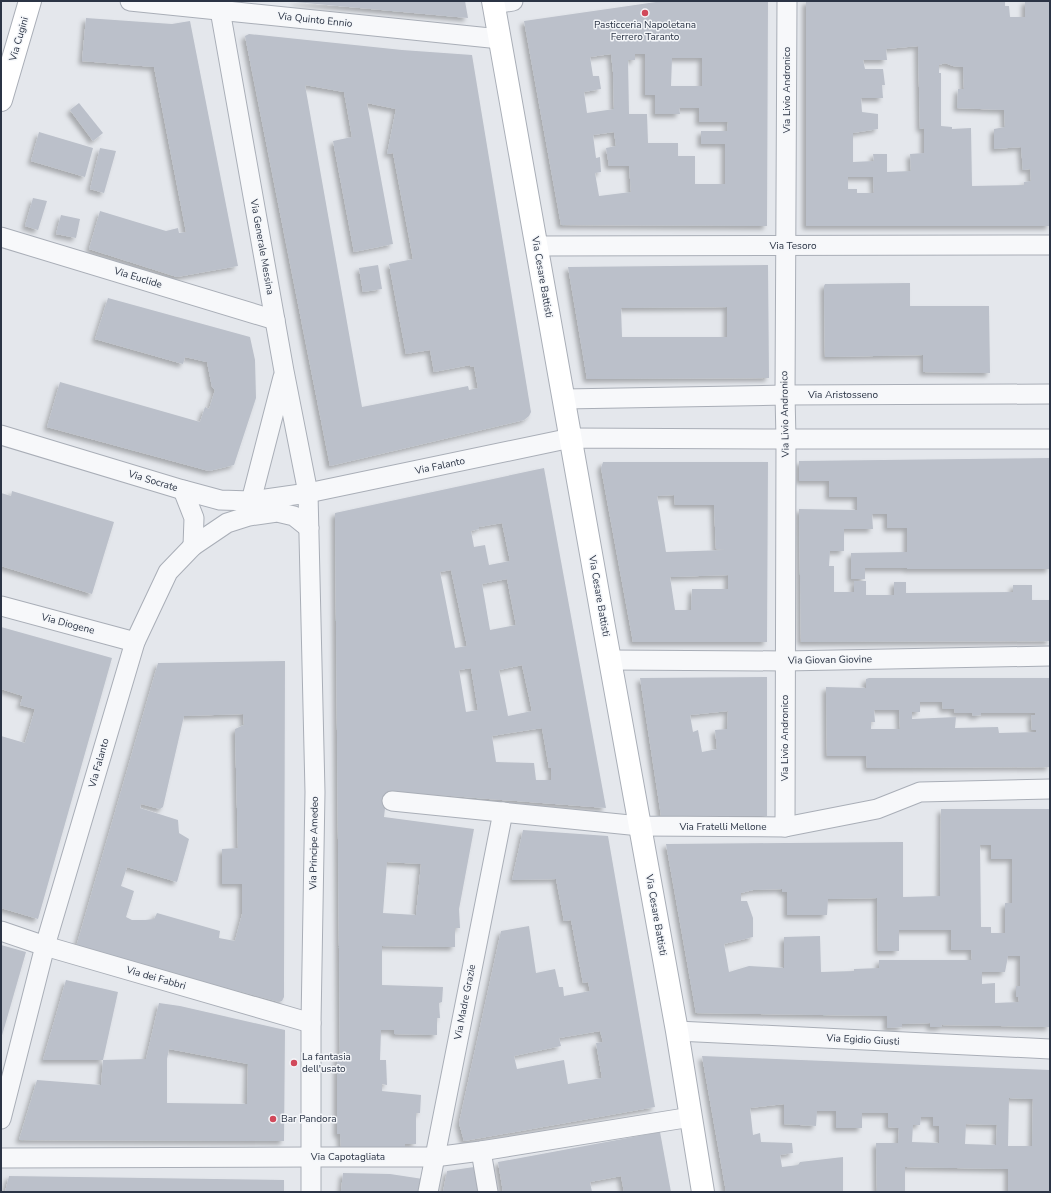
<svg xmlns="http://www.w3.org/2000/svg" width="1051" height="1193" font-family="'Nunito Sans',sans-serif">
<defs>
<filter id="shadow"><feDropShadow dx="-3.5" dy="3.5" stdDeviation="2" flood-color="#0004"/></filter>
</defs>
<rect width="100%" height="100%" fill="#e4e7ec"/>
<g fill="#bbc0ca" fill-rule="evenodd" filter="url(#shadow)">
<polygon points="295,1 465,1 468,18 295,2"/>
<path d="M663,1h105l-1,225 -206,-1 -37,-204zM611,54l2,18 1,37 -27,4 -3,-21 17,-3 -2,-13h-6l-3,-19zM635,54h10v41h10v19h25l-1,-6h20v14h29l-1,9h-26v13h24v40h-30v-28h-17v-13h-30l-1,-29h-18l-1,-54h7zM672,58h30v28h-31zM614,132l2,14 -10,2 3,18h20l2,26 -32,4 -4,-23 6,-1 -1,-15 -4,1 -3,-23z"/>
<path d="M806,1h199v5h4l1,11h15v-16h25v225h-244zM918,46l2,83 4,-1v25l-14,1 1,17 -24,1v-18h-14l1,7 -21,1v-29l25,-4v-15l-16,-2 -1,-14h22l-1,-13h3l-2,-16h-18l-2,-9h24l-1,-11zM945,63l8,3 10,1 1,22h-6l-1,19 47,2 1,17 -11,2v20l27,-2 2,23 7,-1 1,12 -7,1v3l-52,1 -1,-58 -19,1v-2l-11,-1v-53h-2v-8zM848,177h25l1,16h-17v-4h-9z"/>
<polygon points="86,18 172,24 190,21 238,266 177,277 89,249 100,211 166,231 178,228 179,233 186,232 154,67 82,61"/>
<path d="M249,34l153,16 70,5 59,357 -2,4 -5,4 -194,46 -85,-430zM305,85l39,7 8,45 -19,4 21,111 39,-8 -26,-141 29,6 -9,45 6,-1 20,106 -24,5 17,90 24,-4 4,22 36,-7 1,2 3,-1 4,22 -9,2 -1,-4 -106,21z"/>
<polygon points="79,103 103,133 93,141 70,110"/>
<polygon points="39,132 93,148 85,177 31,161"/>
<polygon points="100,148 116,151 104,193 90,189"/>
<polygon points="33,198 47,201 38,230 25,226"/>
<polygon points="61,215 80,219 76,238 56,234"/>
<polygon points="378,265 382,289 363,292 359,268"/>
<path d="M768,265l1,113 -182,1 -19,-112zM727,307v30h-105l-1,-29z"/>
<polygon points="910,283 910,306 989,306 990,373 923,372 923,355 825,357 824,286 825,284"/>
<polygon points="108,298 250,337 255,360 256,398 234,465 209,471 47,427 60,382 200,422 205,407 209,409 215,390 212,387 207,362 185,357 183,364 95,339"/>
<polygon points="1050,458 1050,569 907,569 907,568 865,568 865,579 851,579 851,553 907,552 907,528 887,528 887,514 872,514 873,529 844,529 844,551 830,551 829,566 834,566 834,592 854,592 854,581 866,581 866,595 894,595 894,582 906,582 906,593 1013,592 1013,585 1032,585 1032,600 1050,600 1050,641 801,642 799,509 857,510 857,497 829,497 829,481 799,481 799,461"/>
<path d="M603,462h165l-1,180h-134l-32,-174zM674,495l1,10h39l2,44 9,1 -59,2 -9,-56zM728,575v14h-36l-1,21h-16l-5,-33z"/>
<path d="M544,468l62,340 -219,-17 -3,26 90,12 -15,80 1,19h-5v19l-73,-1v39l61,2 -1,15 -3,1 1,15h-3v17l-43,-1v-4h-13l-1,30h6l1,25 -5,-1v7l39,4 -1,18h-4v31h-11v3h-64l-1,-13h-3v-77h3l-5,-544zM502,523l8,38 -21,4 -4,-20 -11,2 -3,-16 8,-2v-2zM451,570l16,76 -12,2 -15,-76zM507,579l9,46 -26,5 -8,-46zM522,665l10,46 -24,5 -9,-46zM471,668l7,42 -12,2 -7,-42zM542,728l7,40h2v12h-15l-2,-17 -38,-1 -4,-26zM387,862l34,2 -5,51 -33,-2z"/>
<polygon points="12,491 114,522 92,594 1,566 1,493 11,496"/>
<polygon points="1,627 112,658 38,919 1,908 1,736 25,743 35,709 20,705 23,696 1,689"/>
<path d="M285,661l-1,325v11l-2,4 -3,1 -203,-55 82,-284zM243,714l1,11 -9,4 3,119 -16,1v35h20v30l-7,27 -16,-3 1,-7 -63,-18 -3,6 -9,1h-13l-6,-3 8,-26 -13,-5 6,-19 50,15 12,-43 -10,-6 -1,-13 -38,-12 1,-4 19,5 3,-2 21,-91z"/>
<path d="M767,677v139h-106l-21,-138zM728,711l-1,18 -12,1 2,19 -15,3 -4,-22 -5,2 -3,-17z"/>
<path d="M869,678h181v89l-183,1 -1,-12h-39l-1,-69 40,1v-9zM920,702h22l1,7h11l1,4h17l1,3 8,-1v-2h54v2h-4l1,15h4v2l-37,1 -1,-6 -43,1 1,-11 -44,2v-7h8zM874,710h25l1,19h-29v-7h4z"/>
<path d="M941,809h109v218l-109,-2 1,2h-12v-4l-28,1v3l-15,1v-12l-191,-3 -30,-169 237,-2v55l37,-1zM980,845h11v14h21v44h-7v30h-14v-6h-10zM782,889v3h5v23h40l1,-16 49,-1 1,53h21v-21h52v20h20l1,10h-93v8l-25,1v2l-33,1 -1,-36 -36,1v31l-35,-2 -20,6 -5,-28 29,-7v-19l-6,-17h-6v-8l12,-3zM1008,956h12v30h-4v11h2l1,5 -24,1v-20l-13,1v-12h23z"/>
<path d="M523,830l85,6 47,271 -191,34 -5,-18 42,-192 28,-5 7,47 19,-4 4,18h4l1,9 26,-5 -2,-9 -5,1 -12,-63 -7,1 -8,-42 -44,1zM600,1031l3,11 -7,1 6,35 -34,6 -4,-24 -47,9 -3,-13 47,-10 -2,-8z"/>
<polygon points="1,945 26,952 1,1039"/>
<polygon points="66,980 118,992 103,1060 43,1060"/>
<path d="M159,1003l21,3 105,24 -1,111 -265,-1 18,-60 64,5 2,-25 43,-1zM169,1049l79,15 -1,40 -80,-1v-44z"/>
<path d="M702,1056l348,14v122h-42v-23l-103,-2v25h-28l-1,-49h22l1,-15 -11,-1v-14h-26v15h-26v-17h-19l-1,15 -32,-2v-20l-34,4 3,27 7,-2 1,9 31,1 1,10 -13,2 2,12 16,-2 2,-3 43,-5v35h-117zM1009,1098l24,1 -1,47h-24zM921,1117h12v9h6v17l-27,-1 1,-17h7zM966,1124l31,1 -1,20 -31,-1z"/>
<polygon points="660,1132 671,1192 624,1192 621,1176 590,1182 592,1192 503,1192 498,1162"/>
<polygon points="474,1167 478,1192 443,1192 447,1171"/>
<polygon points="343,1173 390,1174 423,1179 421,1192 341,1192"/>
<polygon points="9,1176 284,1180 284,1192 5,1192"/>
</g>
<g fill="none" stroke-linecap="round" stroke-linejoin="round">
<g stroke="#a9aeb7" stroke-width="21">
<g id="street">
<polyline points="130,1 500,39"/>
<polyline points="220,1 220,10 284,371 308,493 315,792 311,1023 311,1192"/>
<polyline points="494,4 513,1"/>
<polyline points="1,237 275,320"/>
<polyline points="536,246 1050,245"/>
<polyline points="564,399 785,395 1050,394"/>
<polyline points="1,435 183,490 220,500 251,501 308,493 571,438 786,439 1050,439"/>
<polyline points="183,490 194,518 193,546"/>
<polyline points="251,501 283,377"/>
<polyline points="1,606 135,642"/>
<polyline points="610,660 785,661 1050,656"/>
<polyline points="392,801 640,826 785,827 877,809 920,792 1050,789"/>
<polyline points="785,827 786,439 785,395 787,1"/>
<polyline points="1,931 45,946 311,1023"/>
<polyline points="677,1031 1050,1049"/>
<polyline points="1,1119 45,946 135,642 168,572 193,546 227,523 249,516 277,512 294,516 309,528"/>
<polyline points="481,1151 488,1192"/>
<polyline points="1,1158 311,1157 434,1157 481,1151 691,1117"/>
<polyline points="428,1192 503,812"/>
</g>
</g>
<g stroke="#a9aeb7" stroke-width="24">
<g id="secondary">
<polyline points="493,1 604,627 677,1031 703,1192"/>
<polyline points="1,100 30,1"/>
</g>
</g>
<use href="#street" stroke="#f7f8fa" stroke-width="19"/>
<use href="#secondary" stroke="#fff" stroke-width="22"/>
</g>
<g fill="#d1495b" stroke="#f4f6f9" stroke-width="1.5">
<circle cx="645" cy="13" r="4"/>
<circle cx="294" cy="1063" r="4"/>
<circle cx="273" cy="1119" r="4"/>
</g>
<g text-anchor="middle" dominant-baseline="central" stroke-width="3" stroke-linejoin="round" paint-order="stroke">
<g font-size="10" fill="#2b3445" stroke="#f4f6f9">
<text transform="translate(315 20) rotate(6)">Via Quinto Ennio</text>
<text transform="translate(19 39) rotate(-74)">Via Cugini</text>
<text transform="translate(787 90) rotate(-90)">Via Livio Andronico</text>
<text x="793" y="246">Via Tesoro</text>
<text transform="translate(262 247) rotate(80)">Via Generale Messina</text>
<text transform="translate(542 277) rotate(80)">Via Cesare Battisti</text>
<text transform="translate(138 278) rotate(17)">Via Euclide</text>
<text x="843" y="395">Via Aristosseno</text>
<text transform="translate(785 414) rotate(-91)">Via Livio Andronico</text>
<text transform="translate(440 466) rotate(-12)">Via Falanto</text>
<text transform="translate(153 481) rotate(17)">Via Socrate</text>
<text transform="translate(599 596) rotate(80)">Via Cesare Battisti</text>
<text transform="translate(68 624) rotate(15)">Via Diogene</text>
<text transform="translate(830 660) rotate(-1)">Via Giovan Giovine</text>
<text transform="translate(785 738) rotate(-90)">Via Livio Andronico</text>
<text transform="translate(99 763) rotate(-74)">Via Falanto</text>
<text x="723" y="827">Via Fratelli Mellone</text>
<text transform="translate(314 843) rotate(-89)">Via Principe Amedeo</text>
<text transform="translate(656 915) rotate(80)">Via Cesare Battisti</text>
<text transform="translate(156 978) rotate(16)">Via dei Fabbri</text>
<text transform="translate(465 1002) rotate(-79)">Via Madre Grazie</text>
<text transform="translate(863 1040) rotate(3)">Via Egidio Giusti</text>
<text x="348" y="1157">Via Capotagliata</text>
</g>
<g font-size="10" fill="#2b3445" stroke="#f4f6f9" text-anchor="start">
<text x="645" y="25" text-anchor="middle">Pasticceria Napoletana<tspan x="645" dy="12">Ferrero Taranto</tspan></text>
<text x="302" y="1057">La fantasia<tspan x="302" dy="12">dell'usato</tspan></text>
<text x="281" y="1119">Bar Pandora</text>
</g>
</g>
<rect width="1051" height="1193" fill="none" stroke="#2b3445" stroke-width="4"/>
</svg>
